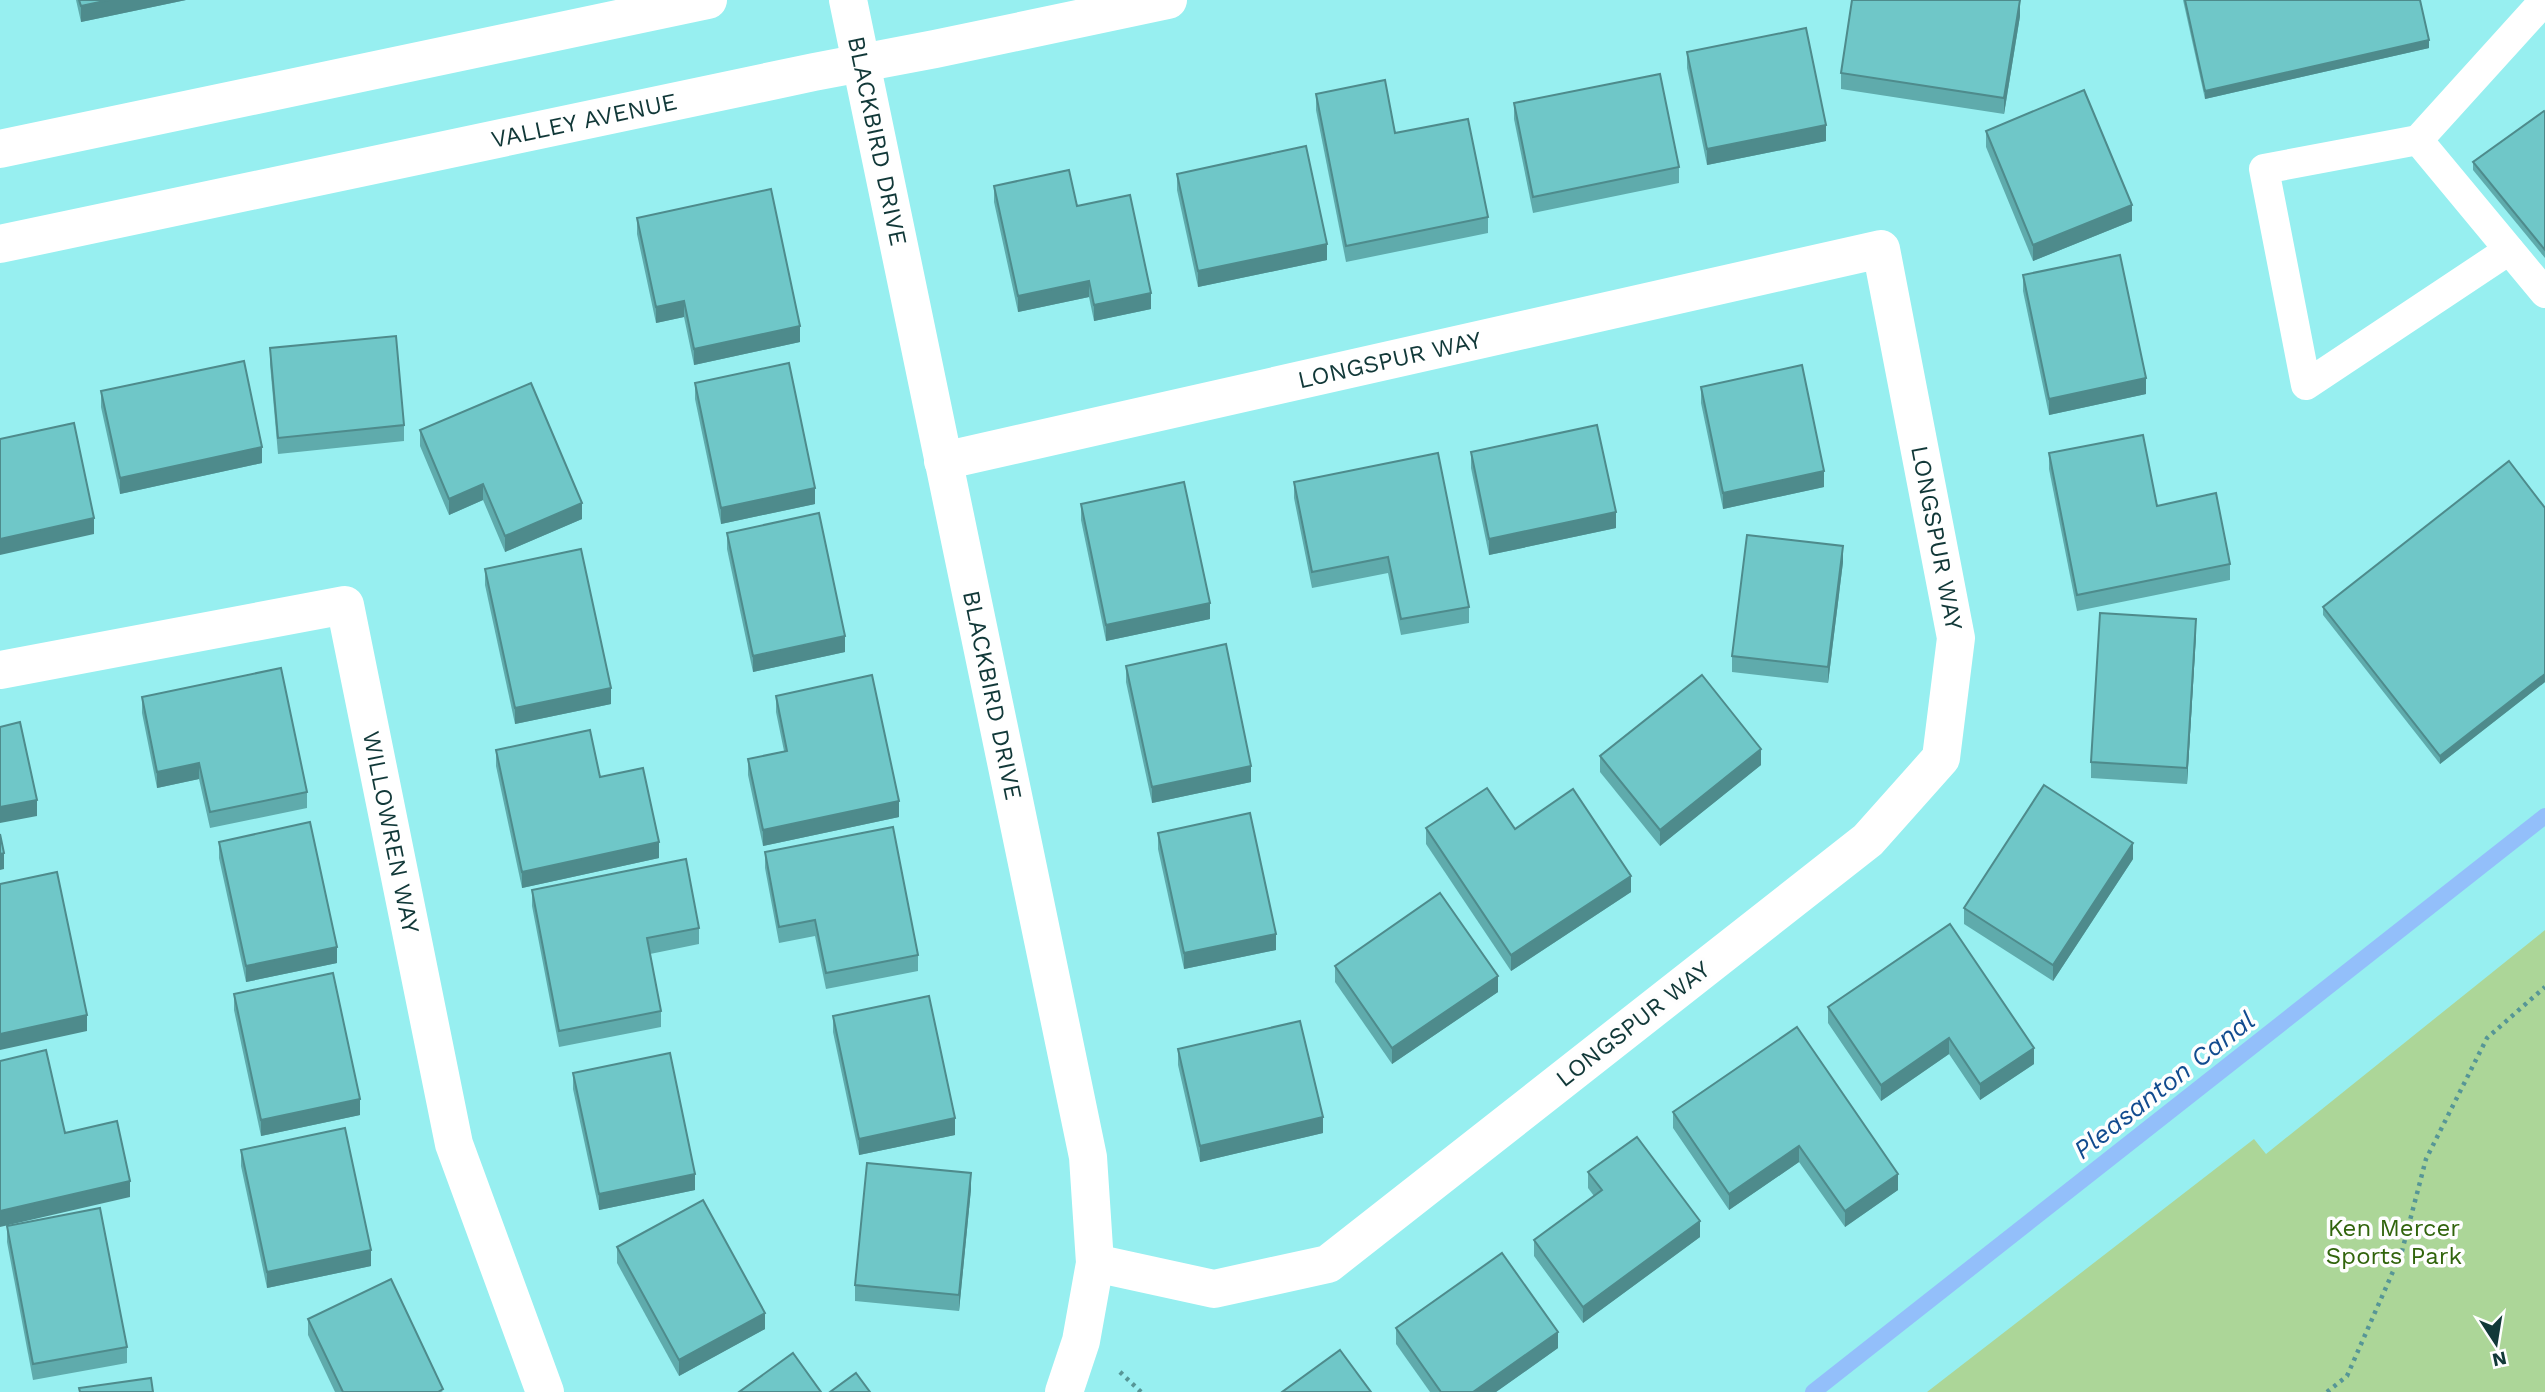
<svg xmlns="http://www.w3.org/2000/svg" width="2545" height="1392" font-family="'Work Sans',sans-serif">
<rect width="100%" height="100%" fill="#97eff0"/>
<polygon fill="#acd698" points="2545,930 2545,1392 1927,1392 2254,1139 2266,1154"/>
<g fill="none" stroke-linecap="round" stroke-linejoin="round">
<polyline stroke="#93bffa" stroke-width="16" points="1813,1392 2545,816"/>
<g stroke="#569696" stroke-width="4.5" stroke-dasharray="3.5 5" stroke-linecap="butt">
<polyline points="1120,1372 1141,1392"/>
<polyline points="2327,1392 2347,1376 2402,1251 2426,1159 2487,1038 2545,987"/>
</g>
<g stroke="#fff" stroke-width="30">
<polyline points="2543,2 2418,140 2545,293"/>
<polyline points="2418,140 2264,169 2306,385 2509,250"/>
</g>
<g stroke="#fff" stroke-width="38">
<path id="s1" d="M848,0l240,1157 7,106 -14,78 -17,51"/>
<path id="s2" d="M943,461l938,-212 75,389 -15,120 -73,82 -540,424 -114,25 -119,-26"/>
<path id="s3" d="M0,670l345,-65 109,539 91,248"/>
</g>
<g stroke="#fff" stroke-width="38">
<polyline points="0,149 708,0"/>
<path id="s4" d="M0,244l814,-172 121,-23 233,-49"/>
</g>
</g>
<g fill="#5fabac">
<polygon points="76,0 186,0 81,22"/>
<polygon points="2183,0 2420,0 2429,48 2205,99"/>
<polygon points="2020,16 2004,114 1841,89 1841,73"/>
<polygon points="1687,52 1826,141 1707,165 1687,68"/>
<polygon points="1316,94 1395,133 1488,217 1488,233 1346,262 1316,110"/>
<polygon points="1514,103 1679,167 1679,183 1533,213 1514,119"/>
<polygon points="2545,112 2545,258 2473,170 2473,162"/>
<polygon points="1986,131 2132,221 2033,261 1986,147"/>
<polygon points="1177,174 1327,260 1198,287 1177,190"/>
<polygon points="994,186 1077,206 1151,309 1094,321 1089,297 1018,312 994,202"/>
<polygon points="637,218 800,342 694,365 684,317 656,323 637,234"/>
<polygon points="2023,275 2146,394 2049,415 2023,291"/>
<polygon points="270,348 404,425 404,441 278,454 270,364"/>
<polygon points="695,383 815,504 721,524 695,399"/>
<polygon points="1701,387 1824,487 1723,509 1701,403"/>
<polygon points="101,391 262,463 120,494 101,407"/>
<polygon points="420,430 582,519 505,552 483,500 449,515 420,446"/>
<polygon points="1471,452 1616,528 1489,555 1471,468"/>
<polygon points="2049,453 2157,506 2230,564 2230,580 2077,611 2049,469"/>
<polygon points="1294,482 1469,607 1469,623 1401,635 1388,573 1312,588 1294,498"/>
<polygon points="1081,504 1210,619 1106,641 1081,520"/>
<polygon points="2545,508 2545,682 2440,764 2323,615 2323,607"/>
<polygon points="727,533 845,652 753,672 727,549"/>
<polygon points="1843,562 1828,683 1732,672 1732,656"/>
<polygon points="485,569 611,704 515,724 485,585"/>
<polygon points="2196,635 2187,784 2091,778 2091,762"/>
<polygon points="1126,666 1251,782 1152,803 1126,682"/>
<polygon points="776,696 899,817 763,846 748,775 748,759 784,751 776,712"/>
<polygon points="142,697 307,792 307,808 210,828 199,779 157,788 142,713"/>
<polygon points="496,750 600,777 659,858 522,888 496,766"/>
<polygon points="1600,756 1761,765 1660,846 1600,772"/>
<polygon points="1426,828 1515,829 1631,892 1511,971 1426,844"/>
<polygon points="1158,833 1276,950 1184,969 1158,849"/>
<polygon points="219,842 337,963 246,982 219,858"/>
<polygon points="765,852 918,955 918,971 826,989 815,936 779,943 765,868"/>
<polygon points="2133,859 2053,981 1964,924 1964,908"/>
<polygon points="532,890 699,928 699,944 650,954 661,1011 661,1027 559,1047 532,906"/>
<polygon points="1950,924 2034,1064 1980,1100 1949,1054 1881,1101 1828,1023 1828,1007"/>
<polygon points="1335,966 1498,992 1392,1064 1335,982"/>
<polygon points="234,994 360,1115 261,1136 234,1010"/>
<polygon points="833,1016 955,1135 859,1155 833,1032"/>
<polygon points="1797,1027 1898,1190 1845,1227 1799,1162 1729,1210 1673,1128 1673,1112"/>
<polygon points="1178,1049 1323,1133 1200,1162 1178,1065"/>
<polygon points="573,1073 695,1190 599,1210 573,1089"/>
<polygon points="241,1150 371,1266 267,1288 241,1166"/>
<polygon points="1588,1172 1700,1237 1583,1323 1534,1256 1534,1240 1594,1196 1588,1188"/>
<polygon points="971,1189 959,1311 855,1301 855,1285"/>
<polygon points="7,1226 127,1347 127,1363 33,1380 7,1242"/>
<polygon points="617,1247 765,1329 679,1376 617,1263"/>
<polygon points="308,1319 443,1392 335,1392 308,1335"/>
<polygon points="1396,1328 1558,1348 1496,1392 1430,1392 1396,1344"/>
</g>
<g fill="#4e8b8c">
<polygon points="109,0 186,0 81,22 81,6"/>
<polygon points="2020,0 2020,16 2004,114 2004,98"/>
<polygon points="2429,40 2429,48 2205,99 2205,91"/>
<polygon points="1826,125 1826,141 1707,165 1707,149"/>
<polygon points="2132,205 2132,221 2033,261 2033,245"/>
<polygon points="1327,244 1327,260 1198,287 1198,271"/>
<polygon points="1089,281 1089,297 1018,312 1018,296"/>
<polygon points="1151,293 1151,309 1094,321 1094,305"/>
<polygon points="684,301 684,317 656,323 656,307"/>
<polygon points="800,326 800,342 694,365 694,349"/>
<polygon points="2146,378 2146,394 2049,415 2049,399"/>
<polygon points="262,447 262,463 120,494 120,478"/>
<polygon points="1824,471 1824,487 1723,509 1723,493"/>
<polygon points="483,484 483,500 449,515 449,499"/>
<polygon points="815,488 815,504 721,524 721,508"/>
<polygon points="582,503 582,519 505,552 505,536"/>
<polygon points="1616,512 1616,528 1489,555 1489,539"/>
<polygon points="94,518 94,534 0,555 0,539"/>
<polygon points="1843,546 1843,562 1828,683 1828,667"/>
<polygon points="1210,603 1210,619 1106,641 1106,625"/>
<polygon points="2196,619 2196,635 2187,784 2187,768"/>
<polygon points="845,636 845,652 753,672 753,656"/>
<polygon points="2545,674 2545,682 2440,764 2440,756"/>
<polygon points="611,688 611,704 515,724 515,708"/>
<polygon points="1761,749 1761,765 1660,846 1660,830"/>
<polygon points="199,763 199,779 157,788 157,772"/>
<polygon points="1251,766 1251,782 1152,803 1152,787"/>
<polygon points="37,800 37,816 0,823 0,807"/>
<polygon points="899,801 899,817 763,846 763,830"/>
<polygon points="659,842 659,858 522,888 522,872"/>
<polygon points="2133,843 2133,859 2053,981 2053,965"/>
<polygon points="4,853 4,869 0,870 0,854"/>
<polygon points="1631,876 1631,892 1511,971 1511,955"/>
<polygon points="1276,934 1276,950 1184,969 1184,953"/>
<polygon points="337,947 337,963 246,982 246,966"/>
<polygon points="1498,976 1498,992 1392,1064 1392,1048"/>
<polygon points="87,1015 87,1031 0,1050 0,1034"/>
<polygon points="1949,1038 1949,1054 1881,1101 1881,1085"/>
<polygon points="2034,1048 2034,1064 1980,1100 1980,1084"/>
<polygon points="360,1099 360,1115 261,1136 261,1120"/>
<polygon points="1323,1117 1323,1133 1200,1162 1200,1146"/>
<polygon points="955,1118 955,1135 859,1155 859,1139"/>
<polygon points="1799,1146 1799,1162 1729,1210 1729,1194"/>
<polygon points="971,1173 971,1189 959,1311 959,1295"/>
<polygon points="695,1174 695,1190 599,1210 599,1194"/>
<polygon points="1898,1174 1898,1190 1845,1227 1845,1211"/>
<polygon points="130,1181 130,1197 0,1227 0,1211"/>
<polygon points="1700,1221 1700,1237 1583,1323 1583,1307"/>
<polygon points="371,1250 371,1266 267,1288 267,1272"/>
<polygon points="765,1313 765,1329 679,1376 679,1360"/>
<polygon points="1558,1332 1558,1348 1496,1392 1473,1392"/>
</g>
<g fill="#6fc7c8" stroke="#4e8b8c" stroke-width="2">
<polygon points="79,0 109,0 81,6"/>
<polygon points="1852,0 2020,0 2004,98 1841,73"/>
<polygon points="2185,0 2420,0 2429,40 2205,91"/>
<polygon points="1806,28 1826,125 1707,149 1687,52"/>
<polygon points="1660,74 1679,167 1533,197 1514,103"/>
<polygon points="1385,80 1395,133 1468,119 1488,217 1346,246 1316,94"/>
<polygon points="2084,90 2132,205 2033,245 1986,131"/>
<polygon points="2544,111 2545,112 2545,250 2473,162"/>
<polygon points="1306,146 1327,244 1198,271 1177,174"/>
<polygon points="1069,170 1077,206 1130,195 1151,293 1094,305 1089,281 1018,296 994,186"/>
<polygon points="771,189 800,326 694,349 684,301 656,307 637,218"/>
<polygon points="2120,255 2146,378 2049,399 2023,275"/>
<polygon points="396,336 404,425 278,438 270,348"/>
<polygon points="244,361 262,447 120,478 101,391"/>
<polygon points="789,363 815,488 721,508 695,383"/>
<polygon points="1802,365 1824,471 1723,493 1701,387"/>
<polygon points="531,383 582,503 505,536 483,484 449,499 420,430"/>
<polygon points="74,423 94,518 0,539 0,439"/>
<polygon points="1597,425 1616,512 1489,539 1471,452"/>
<polygon points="2143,435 2157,506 2216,493 2230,564 2077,595 2049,453"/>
<polygon points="1438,453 1469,607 1401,619 1388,557 1312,572 1294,482"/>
<polygon points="2509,461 2545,508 2545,674 2440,756 2323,607"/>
<polygon points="1184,482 1210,603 1106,625 1081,504"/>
<polygon points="819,513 845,636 753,656 727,533"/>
<polygon points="1747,535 1843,546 1828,667 1732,656"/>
<polygon points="581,549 611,688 515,708 485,569"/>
<polygon points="2100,613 2196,619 2187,768 2091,762"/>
<polygon points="1226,644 1251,766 1152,787 1126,666"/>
<polygon points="281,668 307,792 210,812 199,763 157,772 142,697"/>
<polygon points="872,675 899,801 763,830 748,759 787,751 776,696"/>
<polygon points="1702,675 1761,749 1660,830 1600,756"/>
<polygon points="20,722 37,800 0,807 0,727"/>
<polygon points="590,730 600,777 643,768 659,842 522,872 496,750"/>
<polygon points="2044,785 2133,843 2053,965 1964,908"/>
<polygon points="1487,788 1515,829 1573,789 1631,876 1511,955 1426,828"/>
<polygon points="1250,813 1276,934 1184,953 1158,833"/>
<polygon points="310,822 337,947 246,966 219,842"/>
<polygon points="893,827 918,955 826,973 815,920 779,927 765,852"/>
<polygon points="0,834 4,853 0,854"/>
<polygon points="686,859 699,928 647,938 661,1011 559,1031 532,890"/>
<polygon points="57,872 87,1015 0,1034 0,884"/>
<polygon points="1440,893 1498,976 1392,1048 1335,966"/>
<polygon points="1950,924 2034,1048 1980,1084 1949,1038 1881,1085 1828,1007"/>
<polygon points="333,973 360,1099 261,1120 234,994"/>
<polygon points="929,996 955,1118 859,1139 833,1016"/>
<polygon points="1300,1021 1323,1117 1200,1146 1178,1049"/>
<polygon points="1797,1027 1898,1174 1845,1211 1799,1146 1729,1194 1673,1112"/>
<polygon points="46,1050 65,1133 117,1121 130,1181 0,1211 0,1061"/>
<polygon points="670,1053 695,1174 599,1194 573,1073"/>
<polygon points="345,1128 371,1250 267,1272 241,1150"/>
<polygon points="1637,1137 1700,1221 1583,1307 1534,1240 1602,1190 1588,1172"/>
<polygon points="867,1163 971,1173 959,1295 855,1285"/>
<polygon points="703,1200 765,1313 679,1360 617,1247"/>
<polygon points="100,1208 127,1347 33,1364 7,1226"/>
<polygon points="1502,1253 1558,1332 1473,1392 1441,1392 1396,1328"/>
<polygon points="391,1279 443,1389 438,1392 343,1392 308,1319"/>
<polygon points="1340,1350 1371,1392 1282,1392"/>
<polygon points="793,1353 821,1392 739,1392"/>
<polygon points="856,1373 870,1392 830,1392"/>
<polygon points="151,1378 153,1392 80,1392 79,1388"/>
</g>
<g text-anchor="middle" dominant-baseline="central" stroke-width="7" stroke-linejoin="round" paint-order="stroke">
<g font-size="24" fill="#113838" stroke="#fefefe">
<text stroke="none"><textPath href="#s4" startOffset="597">VALLEY AVENUE</textPath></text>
<text stroke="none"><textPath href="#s1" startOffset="144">BLACKBIRD DRIVE</textPath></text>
<text stroke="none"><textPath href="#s2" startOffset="458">LONGSPUR WAY</textPath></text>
<text stroke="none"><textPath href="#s2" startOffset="1256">LONGSPUR WAY</textPath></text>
<text stroke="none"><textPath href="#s1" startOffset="710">BLACKBIRD DRIVE</textPath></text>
<text stroke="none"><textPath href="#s3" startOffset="583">WILLOWREN WAY</textPath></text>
<text transform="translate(1633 1024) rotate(-38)">LONGSPUR WAY</text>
</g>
<g font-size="24" fill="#31640c" stroke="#fefefe">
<text x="2394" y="1228">Ken Mercer<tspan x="2394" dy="28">Sports Park</tspan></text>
</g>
<g font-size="26" font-style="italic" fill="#114b8f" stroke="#fefefe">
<text transform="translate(2164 1085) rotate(-38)">Pleasanton Canal</text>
</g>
</g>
<g transform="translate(2496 1343) rotate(168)" stroke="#fefefe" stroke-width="5" paint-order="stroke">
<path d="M0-5L12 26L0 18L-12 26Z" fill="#113838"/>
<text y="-10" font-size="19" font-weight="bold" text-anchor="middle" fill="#113838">N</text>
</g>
</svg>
